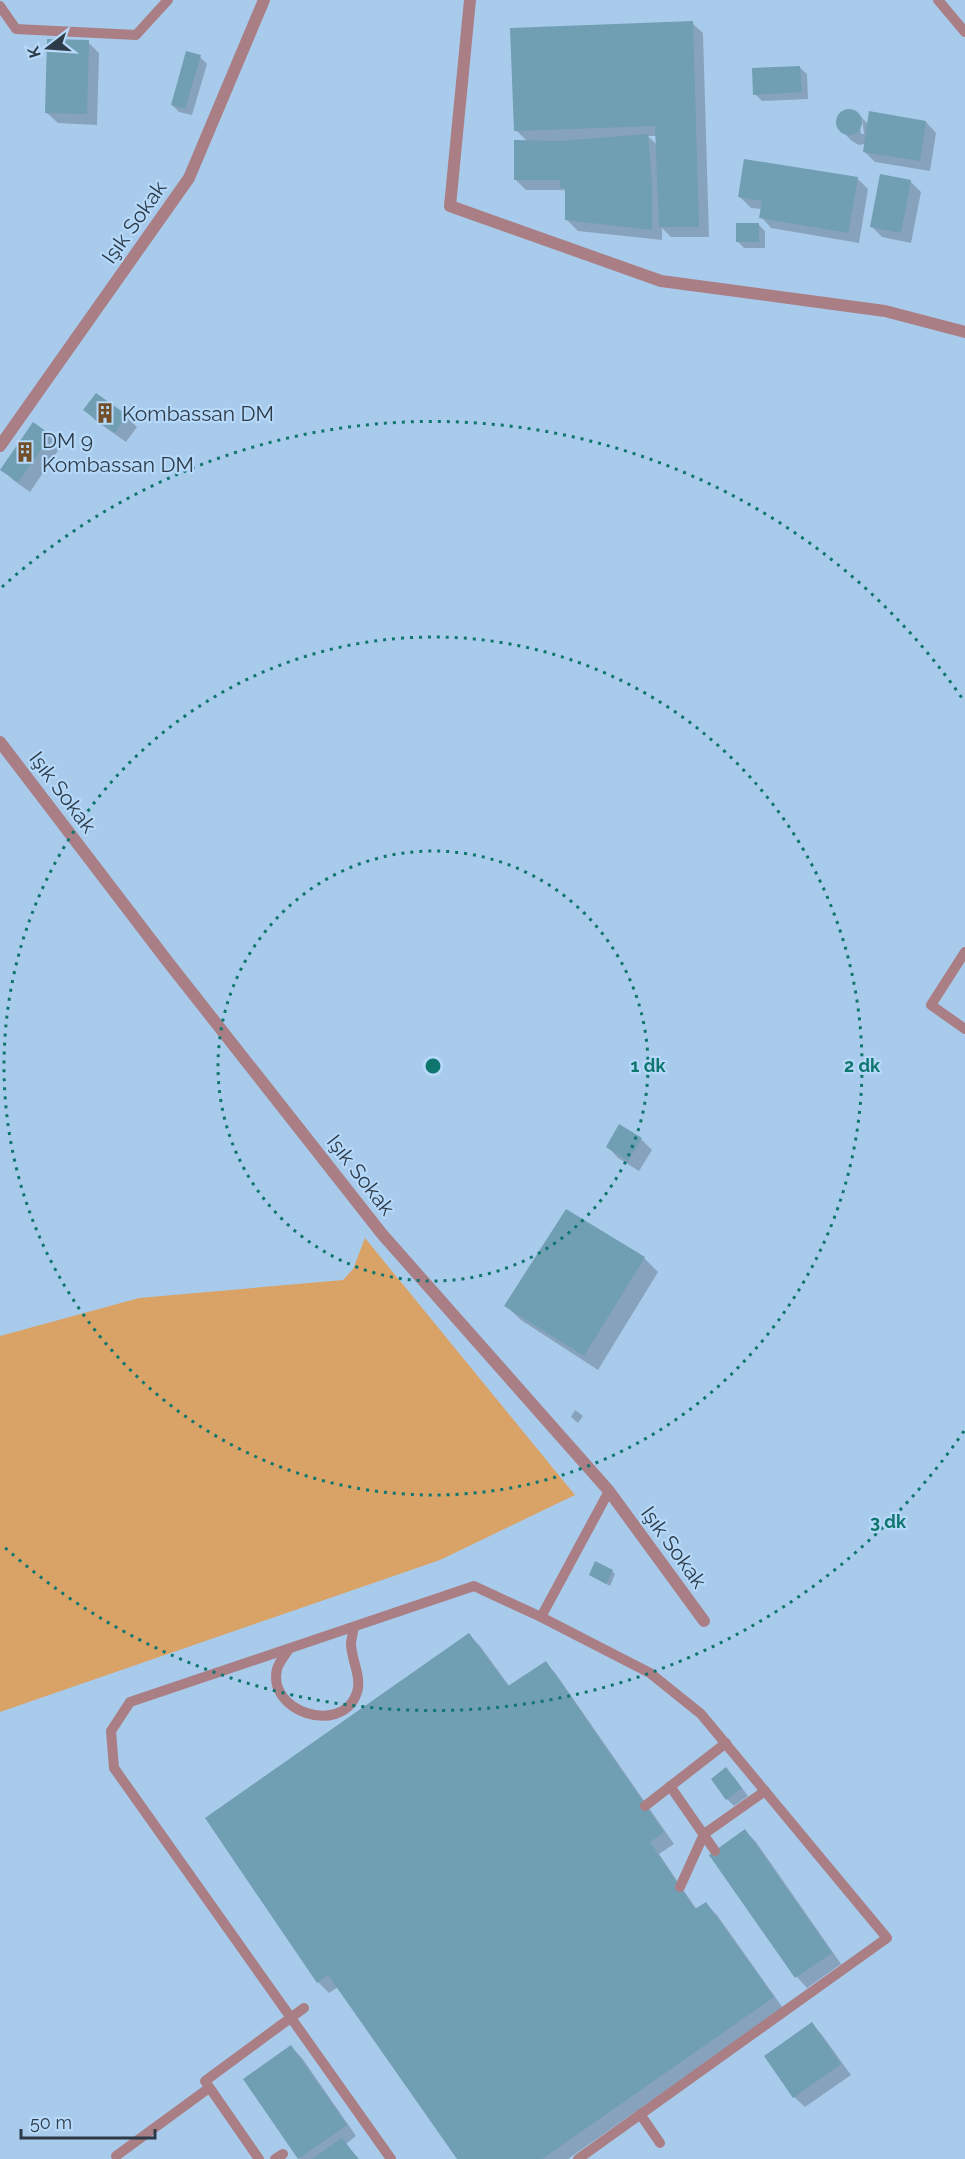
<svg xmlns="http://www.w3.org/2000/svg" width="965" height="2159" font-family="Raleway,sans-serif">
<rect width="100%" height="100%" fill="#a9cbeb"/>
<polygon fill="#d9a368" points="365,1238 575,1495 440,1560 0,1712 0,1336 139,1298 343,1280 353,1269"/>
<g fill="#0003" fill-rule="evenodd">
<path d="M692,23l11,10 6,204h-38l-9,-9v12l-84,-9 -11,-11v-27l-3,-3h-38l-11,-11 13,-37 -12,-12zM648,136h9v9z"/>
<polygon points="88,42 99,53 97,125 58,123 47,113"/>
<polygon points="200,57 207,64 192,115 179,112 172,105"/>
<polygon points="799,67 807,74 808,99 762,101 755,94"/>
<path d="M849,110l10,5 9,9 58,-2 10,11 -6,38 -55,-9 -11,-11 1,-7 -6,1 -7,-4 -11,-11 -3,-12 4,-6zM859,119h3l2,15h-3z"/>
<polygon points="857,178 868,189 859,243 771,228 761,217 762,209 751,208 740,197"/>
<polygon points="910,181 921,192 911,243 882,237 871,226"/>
<polygon points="758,224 765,231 765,248 744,248 737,241"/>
<polygon points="96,395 126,417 137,427 126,442 96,421 85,410"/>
<polygon points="50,436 61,446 30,492 13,480 2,469"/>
<polygon points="641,1139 652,1150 639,1171 618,1158 608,1147"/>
<polygon points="644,1258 658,1272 598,1370 521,1320 506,1306"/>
<polygon points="575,1410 583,1416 578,1423 571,1417"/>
<polygon points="612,1571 615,1574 610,1586 590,1575"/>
<polygon points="469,1635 480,1646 510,1687 546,1663 556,1674 674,1844 659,1854 697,1910 706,1904 717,1915 783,2008 568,2159 458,2159 338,1987 329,1993 318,1982 208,1819"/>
<polygon points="733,1776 748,1796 734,1806 727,1799"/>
<polygon points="745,1831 756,1842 841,1964 807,1988 797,1977 711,1855"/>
<polygon points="812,2024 822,2035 851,2075 805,2107 794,2097"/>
<polygon points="291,2047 302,2058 356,2136 346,2144 359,2159 300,2159 245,2079"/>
</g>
<g fill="#709eb3">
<polygon points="693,21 699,227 659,227 655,126 514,131 510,28"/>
<polygon points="47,39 89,40 87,114 45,113"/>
<polygon points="186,51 201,55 185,109 171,105"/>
<polygon points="800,66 802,92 753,95 752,68"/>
<circle cx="849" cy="122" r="13"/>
<polygon points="869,111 926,121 920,161 863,152"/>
<polygon points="648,134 652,184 652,230 565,220 565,188 560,188 560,180 514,180 514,140 560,141"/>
<polygon points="744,159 858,177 848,233 759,218 762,201 738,197"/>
<polygon points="880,174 911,180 901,233 870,227"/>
<rect x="736" y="223" width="23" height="19"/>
<polygon points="96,393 127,415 115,433 83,410"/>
<polygon points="33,422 51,435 18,482 0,470"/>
<polygon points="619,1124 642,1138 628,1161 606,1147"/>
<polygon points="566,1209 645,1257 584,1356 504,1306"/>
<polygon points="595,1561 613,1570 606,1584 589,1575"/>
<polygon points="469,1633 508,1686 546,1661 664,1832 650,1842 695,1909 706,1902 774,1997 542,2159 457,2159 328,1975 317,1983 205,1818"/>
<polygon points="726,1767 742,1788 726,1800 711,1779"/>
<polygon points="745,1829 832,1953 795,1978 709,1855"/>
<polygon points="812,2022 841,2064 793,2098 764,2056"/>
<polygon points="291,2045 347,2125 298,2159 243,2079"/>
<polygon points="342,2138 358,2159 312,2159"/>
</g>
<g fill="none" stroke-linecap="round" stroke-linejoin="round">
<g stroke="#aa7e85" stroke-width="10">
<polyline points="938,0 965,32"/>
<polyline points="0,6 16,29 136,35 168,0"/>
<polyline points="965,952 931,1005 965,1029"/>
<polyline points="541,1617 609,1491"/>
<path d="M289,1649c-4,6 -10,13 -12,20 -10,43 63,66 79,26 7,-16 -4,-33 -5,-50 0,-6 2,-12 3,-18"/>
<polyline points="670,1786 715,1851"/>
<polyline points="645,1806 726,1743"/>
<polyline points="680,1887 704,1834 765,1791"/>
<polyline points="640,2114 660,2143"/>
<polyline points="116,2156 209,2088"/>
<polyline points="259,2159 205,2081 304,2008"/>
<polyline points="275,2159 283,2154"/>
<polyline points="391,2159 114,1768 111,1731 130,1702 474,1586 541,1617 650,1673 701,1714 887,1938 578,2159"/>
</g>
<g stroke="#aa7e85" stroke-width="12">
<polyline points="470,0 450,206 661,281 885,311 965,332"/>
<polyline points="0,446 189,178 264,0"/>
<polyline points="0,742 168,962 382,1234 609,1491 704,1621"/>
</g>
</g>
<g fill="none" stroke="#0f766e" stroke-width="3" stroke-dasharray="3 6">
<circle cx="433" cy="1066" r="215"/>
<circle cx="433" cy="1066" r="429"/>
<path d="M964 1431A644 644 0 0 1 2 1545M2 587A644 644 0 0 1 964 701"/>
</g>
<defs>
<g id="building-bare" transform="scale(1.62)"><path d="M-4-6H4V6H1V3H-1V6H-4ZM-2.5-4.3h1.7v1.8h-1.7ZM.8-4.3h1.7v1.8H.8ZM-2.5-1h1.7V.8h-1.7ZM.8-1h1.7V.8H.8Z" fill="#724f28" stroke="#b6d8f9" stroke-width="2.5" paint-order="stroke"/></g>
</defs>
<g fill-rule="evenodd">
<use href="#building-bare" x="105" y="413"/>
<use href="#building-bare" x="25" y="452"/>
</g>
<g text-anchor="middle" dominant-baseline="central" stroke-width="4.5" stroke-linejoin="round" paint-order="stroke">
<g font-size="21" fill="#2d3b48" stroke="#b6d8f9">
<text transform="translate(134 222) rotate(-55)">Işık Sokak</text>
<text transform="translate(63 792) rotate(53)">Işık Sokak</text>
<text transform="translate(361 1175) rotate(52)">Işık Sokak</text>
<text transform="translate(674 1547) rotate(54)">Işık Sokak</text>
</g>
<g font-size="21" fill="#2d3b48" stroke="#b6d8f9" text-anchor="start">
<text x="122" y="413">Kombassan DM</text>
<text x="42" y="440">DM 9<tspan x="42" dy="24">Kombassan DM</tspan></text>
</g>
</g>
<circle cx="433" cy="1066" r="9" fill="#0f766e" stroke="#b6d8f9" stroke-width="3"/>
<g font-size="18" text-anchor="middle" font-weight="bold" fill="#0f766e" stroke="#b6d8f9" stroke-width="4.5" stroke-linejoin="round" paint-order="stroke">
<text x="648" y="1072">1 dk</text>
<text x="862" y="1072">2 dk</text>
<text x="888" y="1528">3 dk</text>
</g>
<g transform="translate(48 48) rotate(253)" stroke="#b6d8f9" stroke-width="4.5" paint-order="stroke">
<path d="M0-4.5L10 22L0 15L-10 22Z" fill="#2d3b48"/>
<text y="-9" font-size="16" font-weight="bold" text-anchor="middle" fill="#2d3b48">K</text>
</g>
<path d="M21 2129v9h134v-9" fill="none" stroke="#2d3b48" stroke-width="3"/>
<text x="30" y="2129" font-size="18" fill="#2d3b48" stroke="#b6d8f9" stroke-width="4.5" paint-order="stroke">50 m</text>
</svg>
